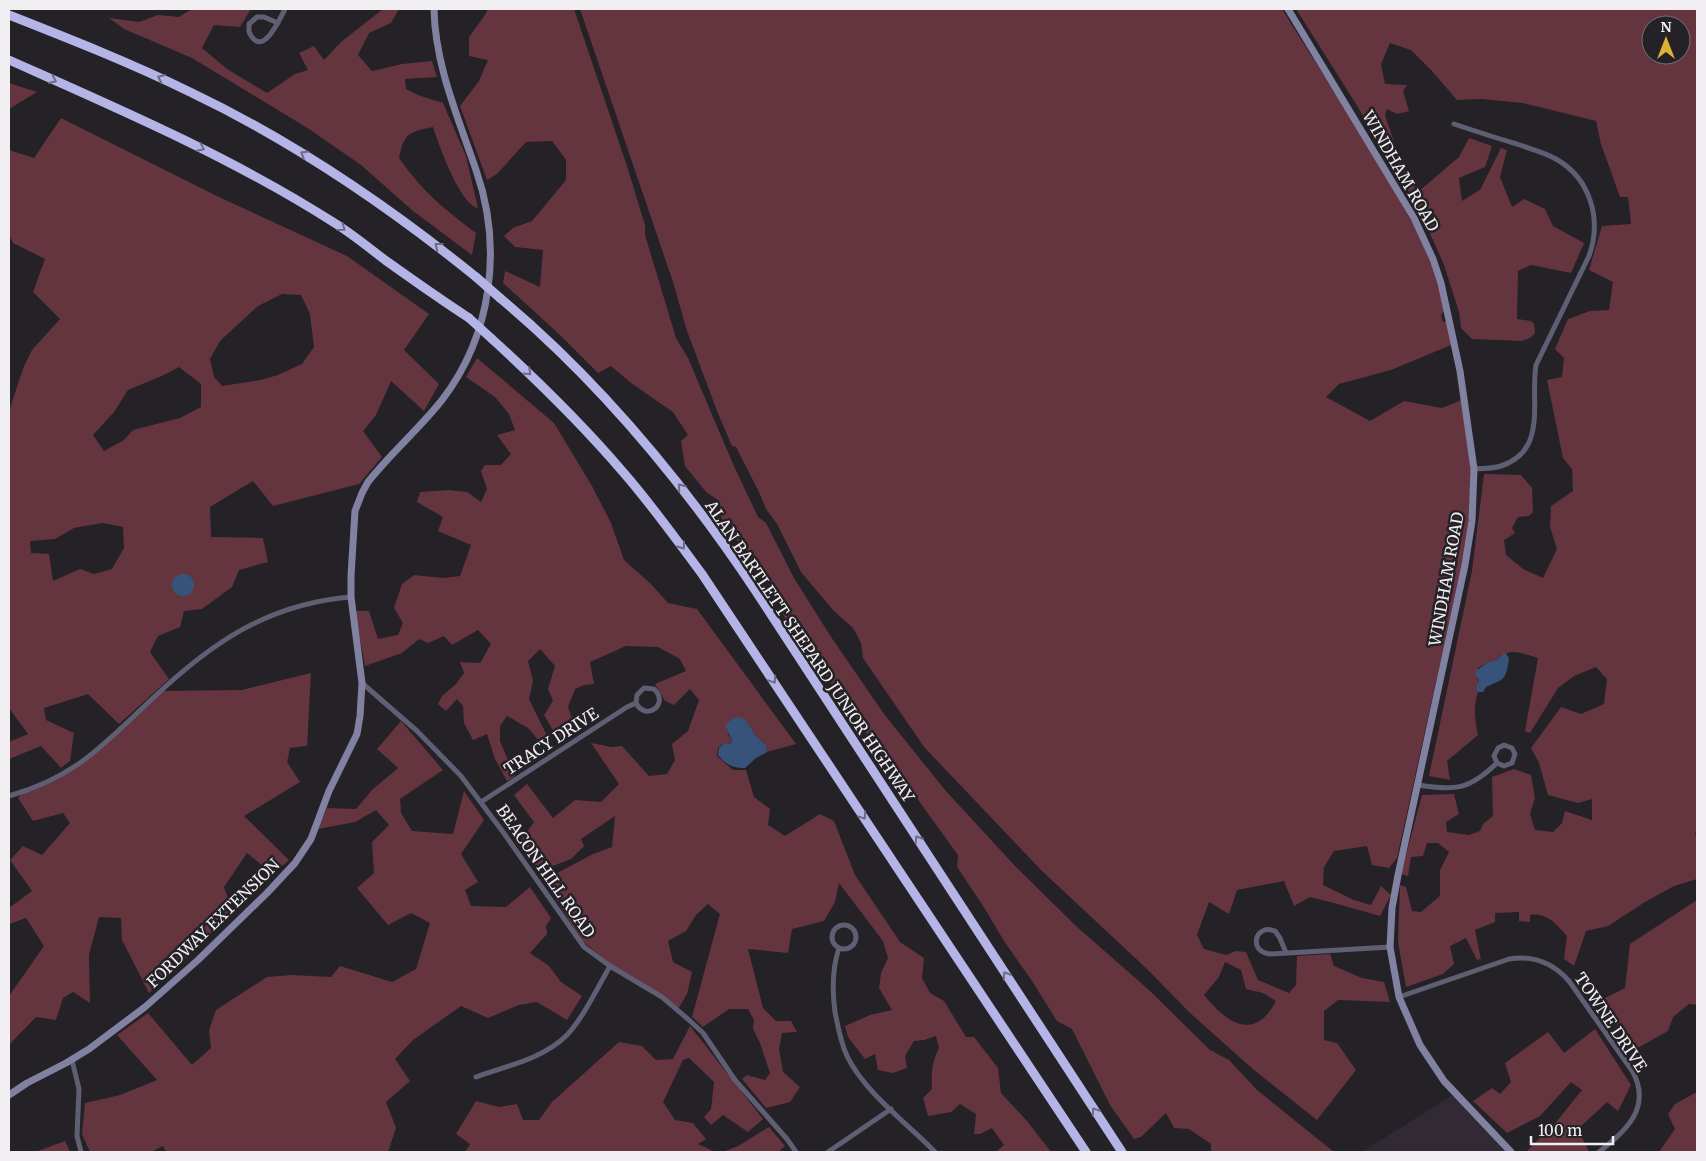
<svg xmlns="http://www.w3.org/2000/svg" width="1706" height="1161" font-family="Merriweather,serif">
<rect width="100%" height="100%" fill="#242127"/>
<polygon fill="#312a35" points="1454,1094 1508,1152 1362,1152"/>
<g fill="#64353f" fill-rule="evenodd">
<path d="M192,9h59l-11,18 -26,-2 -12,23 25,21 40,24 28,-19 13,-4 -9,-17 15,-7 10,14 17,-18 42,-33h16l-8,14 -22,10 -11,22 14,16 30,-7 30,-3 5,16 -32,2 1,10 12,6 25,8 23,53 12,52c-19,-5 -39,-63 -45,-81 -24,5 -29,6 -34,31 23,33 45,51 77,75l-4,22 -59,-44 -52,-46 -52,-36 -117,-71 -68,-29 -15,-11 30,4 19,-7 21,2z"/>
<polygon points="488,9 574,9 627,166 645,225 645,235 676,338 688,358 733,464 758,517 766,523 794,578 831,637 884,714 945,790 1015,866 1076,926 1149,990 1210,1050 1229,1060 1257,1090 1334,1152 1211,1152 1211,1144 1189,1129 1174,1128 1166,1113 1141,1137 1134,1139 1110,1105 1072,1029 1057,1021 1032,981 1004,941 985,909 957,867 958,855 908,786 884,761 860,723 787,622 777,602 775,590 722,520 718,500 706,492 685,466 681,441 688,435 673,412 631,383 611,366 598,373 560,335 503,283 505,271 540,287 543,250 515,247 504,236 513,228 532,221 566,180 566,160 552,141 526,142 497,174 487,180 460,106 479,81 488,60 469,56 469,37 485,15"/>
<path d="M580,9h702l108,172 42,79 13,49 -4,7 2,6 4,-1 4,24 -60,25 -52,14 -13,13 44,24 34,-20 38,7 20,-8 9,70 -2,51 -7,43 -65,294 -8,10 -17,-3 -5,-19 -33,5 -10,16 -1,18 31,15 17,5 10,-19 10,9 -11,21 -46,-13 -24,-6 -16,9 -10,-25 -47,9 -8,24 -20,-12 -12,33 7,14 22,6 10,-4 10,1 12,28 31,13 7,-8 1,-29 33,-2 4,12 28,12 22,4 6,20 -52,-2 -14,11v29l13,3 19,27 -39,50 -63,-50 -64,-57 -43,-44 -105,-98 -118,-124 -61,-89 -2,-15 -8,-15 -20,-18 -32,-38 -24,-48 -11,-15 -7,-17 -23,-45 -4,-1 -15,-35 -30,-80 -14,-49zM1225,962l16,8 5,19 17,4 13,8c-22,42 -50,21 -72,-6l15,-18z"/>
<path d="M1296,9h401v822l-2,1 2,9v38l-23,7 -29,16 -37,24 -22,5 -12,35 -10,-7 3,-23c-10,-11 -20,-24 -37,-21v7l-11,-1v-9l-24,1v9l-20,8 6,29 -4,1 -11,-22 -16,8 4,18 -11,10 -37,13 -8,-45 2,-57 6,2 6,24 9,1 19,-16v-26l9,-18 -11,-9h-11l-4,13 -12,1 -3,19 -7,-2 21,-79 32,-1 5,20 -13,8 1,10 22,3 11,-4 3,-7 10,-8 -1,-39 22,-8 17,6 4,23 -5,16 5,16 18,2 9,-9 3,-12 27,9v-21l-14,4 -30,-8 -9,-32 -8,-15 30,-41 20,7 23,-10 3,-25 -11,-12 -22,9 -16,12 -28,45 -5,-2 13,-73c-15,-4 -30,-12 -41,2l-9,2 -10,6 -1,9 2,7 -3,5 2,3c-5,14 -3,28 0,43l-31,26 3,19 -21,-4 43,-205 12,-97 37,1 11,13 1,24 -4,4 -11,1 -6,11 3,5 -11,7 2,15 17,14 20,9 14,-29 -7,-22 1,-21 22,-15 -1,-22 -9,-11 -16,-78 15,-3 2,-19 -9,-9 13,-30 22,-8 19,-1 4,-28 -24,-12 13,-44 29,-2 -3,-27h-8l-19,-53 -5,-23 -73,-18 -42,-4 -24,1 -26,-30 -20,-20 -21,-7 -9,21 4,20 22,1 -4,6 6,20 -12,3 -10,-5 -2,6 16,48 17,29 41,-35 10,-19 23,8 -7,21 -26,11 3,23 18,-11 21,-42 6,2 -7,27 12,30 12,-8 21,10 8,17 31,17 -13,30 -40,-8 -13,6 -1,48 14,2 3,3 1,9 -5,5 -8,3 -50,-2 -11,-11 -2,-16 -15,-47 -20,-45 -68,-116zM1651,25h30v30h-30z"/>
<polygon points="9,83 37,92 9,109"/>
<path d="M61,118l160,80 126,58 82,58 -25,36 35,34 -15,27 -33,-30 -15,34 -13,16 19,26 -23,27 -86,22 -20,-25 -43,26 1,30 52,1 5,24 -29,8 -7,17 -30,22 -18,2 -4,16 -22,9 -8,16 19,27 -50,45 -31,-30 -44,14 2,12 28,13 -4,28 -9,7 -20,-22 -32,13v-17l19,-8 -19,-26v-297l15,-45 8,-16 28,-31 -27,-27 12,-33 -32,-16 -4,-9v-85l3,2 22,7zM282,294l19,1 9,19 4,33 -12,17 -24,11 -18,5 -38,6 -8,-9 -4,-18 10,-18 38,-35zM179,367l22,17v23l-21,11 -47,12 -9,10 -20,11 -11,-16 21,-23 14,-22 36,-15zM102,523l21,4 1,21 -12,21 -18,5 -14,-5 -27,12 -4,-27 -18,-1 -1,-12 25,-2 19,-11z"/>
<path d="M477,358l77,65 38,63 19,37 13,37 27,24 17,19 29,6 99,135 -29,8 -1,-7 -10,-9 -11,-17 -17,15 4,6 -1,4 -6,-1 -7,5 -1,8 16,14h13l8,27 16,12 -2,16 17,11 35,-22 14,7 21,54 45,67 24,16 -2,20 8,15 14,8 22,36h8l24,31 3,25 26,28 24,31h-55l8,-7 -12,-17 -12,6h-6l2,-20 -16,-10 -9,8 -23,4 -5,-18 9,-9c-1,-16 0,-27 7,-41l-3,-12 -12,4 -10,1 -9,15 2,12 -14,5 -15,-3 -3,-16 -10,5 -17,-22 -3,-11 25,-11 22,-5 -13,-22 2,-15 7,-15 -5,-17 -44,-58 -4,19 -11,19 -32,8 -4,24 -40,-4 15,59 13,13h15l6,11 -15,1 -3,16 4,23 17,15 -10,15 -24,6 -24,-29 5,-4 18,5 5,-7 -10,-30 -7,-14 1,-9 -6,-11h-19l-26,18 -11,-10 28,-103 -12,-10 -12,11 -10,16 -18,10 5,21 19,10 -5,22 -9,15 -68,-45 -29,-24 -37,-60 49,-26 19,-7 3,-31 -34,23 3,7 -13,13 -31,12 -22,-27 16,-22 -20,-27 13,-11 26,34 22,-18 26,2 18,-18 -28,-41 20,4 11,-1 27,30 18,-2 8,-14 -3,-16 16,-13 11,-31 -9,-11 -16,16 -9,-4 -10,-17 31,-13 -6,-12 -22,-12 -32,-1 -36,16 4,22 -10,1 -9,4 -7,18 6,17 -5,8 -10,8 -15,-25 9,-14 -5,-12 7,-23 -15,-17 -12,12 5,20 -4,18 24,49 -5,3 -20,-23 -21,-12 -7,10v15l15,35 -8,5 -12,-22 -8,-25 -14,6 -9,-17 -1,-17 -6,-7 -11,12 -8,-7 4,-8 14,-12 8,-11 -4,-11 20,1 11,-19 -13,-14 -26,15 -8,-9 -16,7 -9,-4 -17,14 -37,13 -10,-55h14l9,28 20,-4 5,-12 -9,-15 8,-24 12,-9 29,3 17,-2 11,-31 -33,-14 5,-14 -26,-15 3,-10 29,-2 18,2 14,10 6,-13 -6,-18 4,-6h16l10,-11 -14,-19 18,-5 -6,-16 -14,-17 -29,-20z"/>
<polygon points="311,673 307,746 290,748 287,762 300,782 244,816 289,860 273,874 247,853 224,887 233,912 149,993 122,940 121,918 99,917 89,955 90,1003 73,992 63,998 56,1020 36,1017 9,1045 9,996 44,946 26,918 9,924 9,908 32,891 10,860 23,846 42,855 70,823 63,813 33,821 18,798 23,792 75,768 160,691 242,690"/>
<polygon points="401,721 443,770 400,799 401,813 412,831 453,834 464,791 484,820 461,854 478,882 465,890 471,906 506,907 530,887 551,918 546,926 547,934 530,953 549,966 561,982 582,996 567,1020 537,1002 519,1005 488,1018 461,1006 413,1040 395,1059 410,1081 386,1102 396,1128 388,1152 166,1152 163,1146 151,1152 90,1152 82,1134 85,1103 120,1095 157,1080 117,1035 148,1013 192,1065 211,1048 209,1030 216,1010 267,977 292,975 331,977 340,966 392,982 416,969 430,923 411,913 388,925 357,888 374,873 372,842 389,825 376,810 355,822 318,829 327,808 356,809 372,790 398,768 377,749"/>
<polygon points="1697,900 1697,1005 1689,1004 1673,1017 1668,1031 1632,1051 1616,1024 1597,1002 1625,988 1630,944"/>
<polygon points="690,1026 763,1119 748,1132 723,1115 711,1125 704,1117 711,1109 714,1082 689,1058 683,1060 663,1102 675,1120 693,1123 706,1139 698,1144 715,1152 465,1152 470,1144 456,1134 476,1101 499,1107 517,1104 523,1120 539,1120 552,1102 619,1042 642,1046 656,1060 673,1059"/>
<polygon points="1595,1029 1631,1085 1618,1111 1607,1102 1578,1129 1589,1152 1526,1152 1557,1121 1582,1090 1571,1082 1540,1116 1507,1133 1473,1101 1492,1088 1500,1094 1511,1082 1505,1063 1548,1032 1564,1053"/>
<polygon points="1697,1092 1697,1152 1659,1152 1675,1129 1668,1114 1675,1104"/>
<polygon points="769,1127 785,1146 778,1152 723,1152 738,1146"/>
<polygon points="65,1141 70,1152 35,1152"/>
</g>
<g fill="#385379">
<circle cx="183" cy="585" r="11"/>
<path d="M1504,653h2l3,6c-4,23 -4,19 -23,28l-3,5h-5l-2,-3 3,-9 -4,-6 1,-3 12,-9 9,-2z"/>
<path d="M737,717l8,2 11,17 10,9 1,7 -11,6 -11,10c-12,0 -19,-3 -27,-13l1,-7 6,-5 6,1 1,-4 -7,-15 7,-6z"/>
</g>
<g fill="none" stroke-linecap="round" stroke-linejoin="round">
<g stroke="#5f5f73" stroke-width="5">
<path d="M278,23l-14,-6h-7l-8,7v8c13,28 30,-12 36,-23"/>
<path d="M1454,124c21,7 42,14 63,20 13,5 27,8 39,15 35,20 46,61 33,97l-53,109c-6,35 12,86 -35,101 -9,3 -18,2 -27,3"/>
<polyline points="362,683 417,731 461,776 503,832 584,947 610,966 662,997 689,1020 703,1033 735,1080 787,1139 796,1152"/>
<path d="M1418,785c37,6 51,5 79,-22l-3,-7 4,-8 6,-3 8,3 3,6 -3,9 -8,3 -7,-3"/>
<path d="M9,796c67,-19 94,-51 143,-97 59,-56 115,-95 199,-102"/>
<path d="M481,802l146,-95 9,-4c10,19 34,1 18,-14l-10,-1 -7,7 -1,8"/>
<circle cx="844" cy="937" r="12"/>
<path d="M839,948c-7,21 -7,42 -4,64 3,16 6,31 12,44 18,37 60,67 88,96"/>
<path d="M1286,953l-6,-15 -5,-7c-21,-8 -27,22 -4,23l119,-7"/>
<path d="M1399,997l110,-38c24,-4 44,4 60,22l64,91c19,37 -8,59 -34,80"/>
<polyline points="72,1060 79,1089 77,1136 81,1152"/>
<path d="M476,1077c30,-11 67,-18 91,-42 16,-17 31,-48 43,-69"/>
<polyline points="828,1152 891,1109"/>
</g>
<g stroke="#8181a2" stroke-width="7">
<polyline points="1288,9 1414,218 1433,259 1441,283 1460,371 1474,469 1472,521 1465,565 1398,875 1392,908 1390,947 1399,997 1420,1045 1444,1081 1511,1152"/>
<path d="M9,1095l18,-12 39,-20 23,-14 56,-42 53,-47 69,-67 28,-30 16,-24 18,-48 28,-57 3,-18 2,-33 -11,-86v-21l4,-65 7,-18 6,-11c23,-29 51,-53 74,-82 50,-65 61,-153 34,-230 -18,-53 -41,-105 -42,-161"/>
</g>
<g stroke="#b4b4e6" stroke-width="9">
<path d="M9,15c61,24 122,48 181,77 103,49 197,113 286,185"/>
<path d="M9,60c110,49 222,97 324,162 18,11 35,25 52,38 28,20 55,39 84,58"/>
<path d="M500,298c99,83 183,184 255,292l367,562"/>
<path d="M492,339c46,42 90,85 131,133 28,32 53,67 79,102l384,578"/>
</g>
<g stroke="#b4b4e6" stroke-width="9">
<polyline points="476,277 500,298"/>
<polyline points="469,318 492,339"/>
</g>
</g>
<defs><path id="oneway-chevron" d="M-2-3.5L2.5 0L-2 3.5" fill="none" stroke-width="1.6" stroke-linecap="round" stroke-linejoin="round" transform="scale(1.25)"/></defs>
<g stroke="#6c6a86">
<use href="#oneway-chevron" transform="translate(161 78) rotate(-155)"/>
<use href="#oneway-chevron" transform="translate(53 80) rotate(24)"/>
<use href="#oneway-chevron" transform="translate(201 148) rotate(26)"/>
<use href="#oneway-chevron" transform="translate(304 154) rotate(-149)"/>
<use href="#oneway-chevron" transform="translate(342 228) rotate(36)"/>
<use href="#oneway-chevron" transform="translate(438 246) rotate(-142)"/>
<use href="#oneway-chevron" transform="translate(528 372) rotate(43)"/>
<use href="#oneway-chevron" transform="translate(681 487) rotate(-129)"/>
<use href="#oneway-chevron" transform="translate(682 546) rotate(54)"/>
<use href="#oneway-chevron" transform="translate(773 680) rotate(56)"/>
<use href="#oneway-chevron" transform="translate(863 816) rotate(56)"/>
<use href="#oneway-chevron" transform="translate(918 839) rotate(-123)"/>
<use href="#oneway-chevron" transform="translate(1006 975) rotate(-123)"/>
<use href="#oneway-chevron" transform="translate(1095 1111) rotate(-123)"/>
</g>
<g text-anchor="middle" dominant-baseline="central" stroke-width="5" stroke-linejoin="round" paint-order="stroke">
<g font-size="16" fill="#f2eff3" stroke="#242127">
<text transform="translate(1401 171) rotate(60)">WINDHAM ROAD</text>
<text transform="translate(1446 579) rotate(-80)">WINDHAM ROAD</text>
<text transform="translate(810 651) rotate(56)">ALAN BARTLETT SHEPARD JUNIOR HIGHWAY</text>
<text transform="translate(551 741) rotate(-33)">TRACY DRIVE</text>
<text transform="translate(546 871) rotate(55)">BEACON HILL ROAD</text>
<text transform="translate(213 923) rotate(-44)">FORDWAY EXTENSION</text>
<text transform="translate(1611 1022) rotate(56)">TOWNE DRIVE</text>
</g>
</g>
<rect width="1706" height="1161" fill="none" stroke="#f2eff3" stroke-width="20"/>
<g transform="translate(1666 40)"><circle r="24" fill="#242127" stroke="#767379"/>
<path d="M0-4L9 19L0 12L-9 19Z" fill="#ddb133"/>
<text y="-8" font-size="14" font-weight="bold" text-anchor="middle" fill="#f2eff3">N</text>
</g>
<path d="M1531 1136v8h82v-8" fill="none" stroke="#f2eff3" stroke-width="2.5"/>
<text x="1538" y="1136" font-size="15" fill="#f2eff3" stroke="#242127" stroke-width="4" paint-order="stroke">100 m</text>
</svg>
